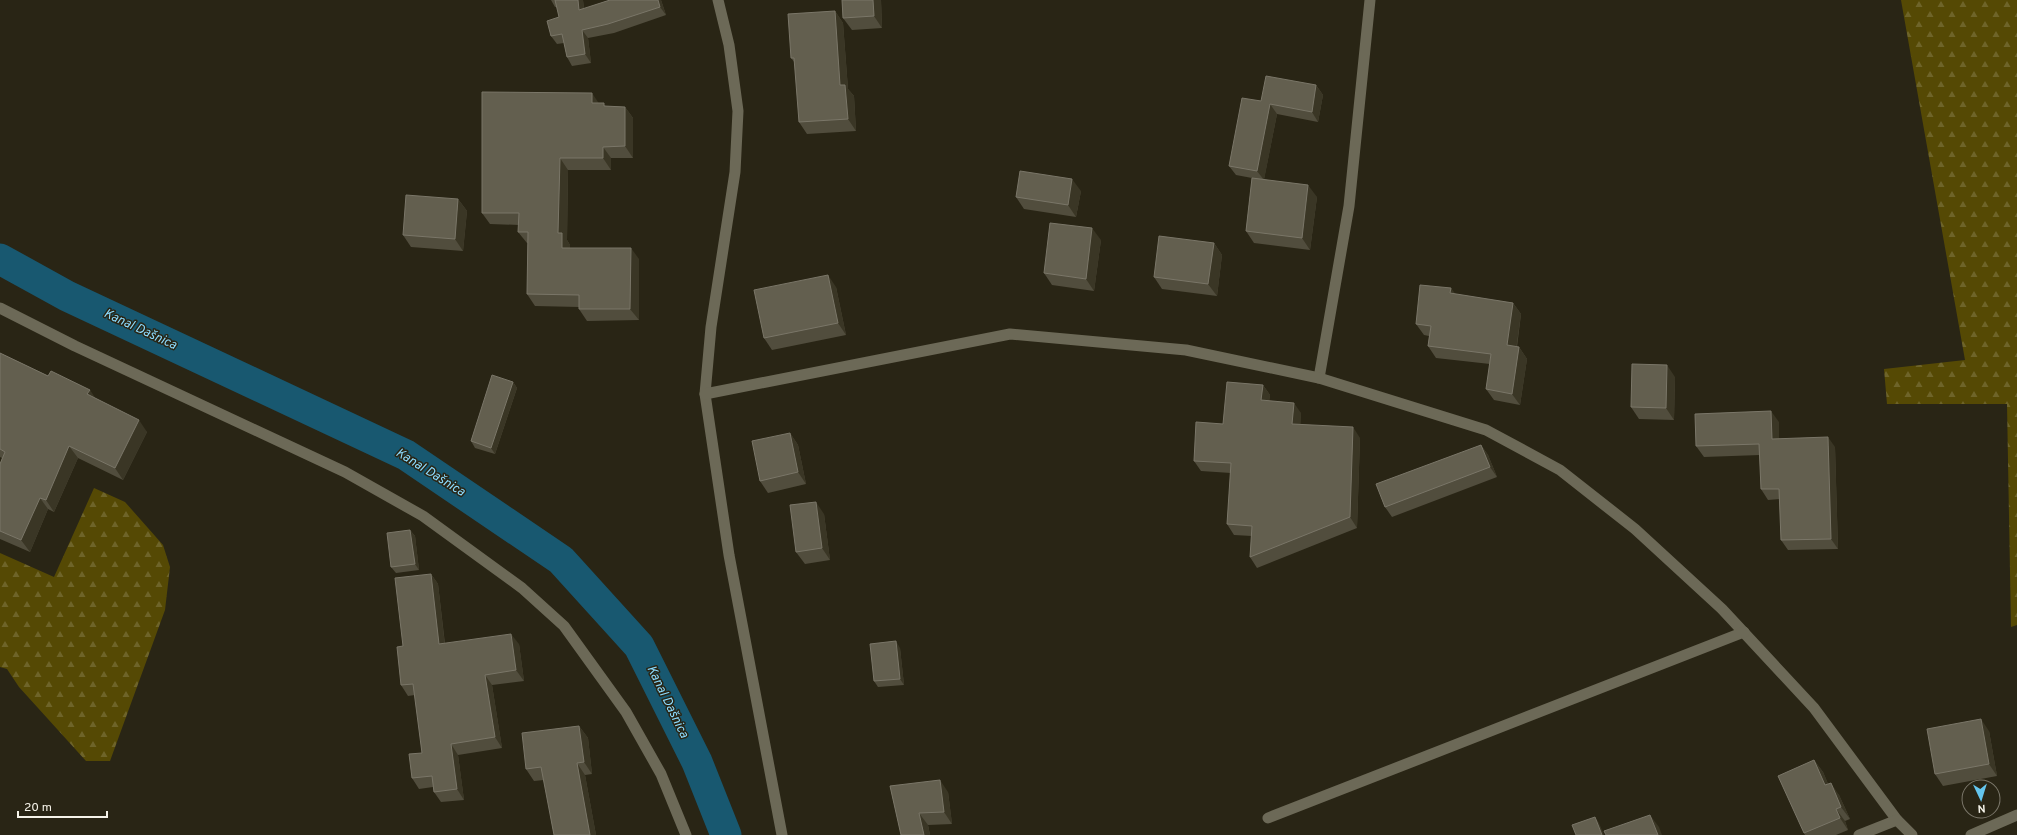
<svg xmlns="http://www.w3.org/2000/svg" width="2017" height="835" font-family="Overpass,sans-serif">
<defs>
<pattern id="forest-firs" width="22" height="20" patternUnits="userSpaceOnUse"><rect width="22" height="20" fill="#554904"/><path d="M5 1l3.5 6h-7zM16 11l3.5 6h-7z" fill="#6e6429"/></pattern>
</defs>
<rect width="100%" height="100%" fill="#292515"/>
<g fill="url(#forest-firs)">
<polygon points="1901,0 2017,0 2017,625 2011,627 2007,404 1887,404 1884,369 1965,360"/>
<polygon points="94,488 125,502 163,545 170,567 165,610 110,761 86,761 19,687 7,669 0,667 0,553 54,577"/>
</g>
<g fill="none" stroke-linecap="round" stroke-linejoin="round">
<polyline stroke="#185870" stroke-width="31" points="0,259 67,296 406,455 561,560 639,646 697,762 726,835"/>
<g stroke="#6c6957" stroke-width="11">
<polyline points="718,0 729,45 738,111 735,172 711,327 705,394 729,555 782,835"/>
<polyline points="0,308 75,346 345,472 423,516 522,588 564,626 626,712 661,774 686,835"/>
<polyline points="1319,378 1349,206 1370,0"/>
<polyline points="705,394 1010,334 1186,350 1319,378 1486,430 1560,470 1635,529 1722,609 1814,708 1897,820 1912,835"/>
<polyline points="1268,818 1744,632"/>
<polyline points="1859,835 1897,820"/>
<polyline points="1971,835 2017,815"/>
</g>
</g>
<g fill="#514d3d">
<polygon points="551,0 583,0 584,9 610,0 661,0 666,15 614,33 588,38 591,63 572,66 567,57 564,43 557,44 551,36 559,17 557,7 555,7"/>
<polygon points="842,0 881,0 882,28 852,30 843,18"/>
<polygon points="835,11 843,23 848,89 854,96 856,131 807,134 799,122 795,63 791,58"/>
<polygon points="1316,85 1323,95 1318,122 1277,114 1264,179 1317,197 1310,250 1254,243 1246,231 1252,178 1236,175 1229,166 1261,101"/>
<polygon points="599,103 606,106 625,107 633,118 633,158 611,158 611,170 568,170 567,240 570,245 570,248 639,259 639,320 587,321 579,309 579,307 535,306 527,294 528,243 527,243 518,232 519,225 490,224 482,213"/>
<polygon points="1081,191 1076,217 1024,209 1016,197"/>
<polygon points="458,199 467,211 463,251 411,247 403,235"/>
<polygon points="1101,240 1094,291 1052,285 1044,273"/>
<polygon points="1214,243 1222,255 1217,296 1162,289 1154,277"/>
<polygon points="836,287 846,335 772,350 764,338"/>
<polygon points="1455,294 1513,303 1521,314 1517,347 1519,347 1527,359 1520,405 1494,400 1486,389 1490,364 1436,358 1428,346 1429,336 1424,335 1416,324"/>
<polygon points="0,353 95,398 147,432 123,480 78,458 54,512 48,509 30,552 0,539 0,464 2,458 0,457"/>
<polygon points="1675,377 1674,420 1639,419 1631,407"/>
<polygon points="513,382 517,388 495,454 475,448 471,441"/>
<polygon points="1263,385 1270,395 1269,401 1301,413 1300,425 1360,438 1357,528 1257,568 1250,557 1252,536 1234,535 1227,524 1231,473 1201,471 1194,461 1223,424"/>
<polygon points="1779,422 1779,439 1835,447 1838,549 1788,550 1781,540 1780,499 1768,500 1761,489 1760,455 1704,457 1696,446"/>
<polygon points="790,433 798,445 806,484 768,493 760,481"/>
<polygon points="1481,445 1488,455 1497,477 1392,517 1385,507"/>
<polygon points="824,514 830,560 805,564 796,552"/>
<polygon points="410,530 415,536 419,570 396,573 391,567"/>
<polygon points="431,574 438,584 445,644 519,644 524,681 492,685 502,748 458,755 464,800 441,802 434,792 433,787 419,789 412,778 422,753 415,695 408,696 401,685 403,646"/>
<polygon points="900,648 904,685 878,687 874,681"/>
<polygon points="579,726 588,738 592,774 585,775 596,835 554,835 544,780 534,781 526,769"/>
<polygon points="1989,731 1997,776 1943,786 1935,774"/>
<polygon points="1814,760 1823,772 1828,784 1839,795 1850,819 1845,821 1848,830 1836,835 1805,835 1804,833"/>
<polygon points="890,786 948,792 952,824 928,825 930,835 901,835"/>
</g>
<g fill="#3a3625">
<polygon points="578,0 583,0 585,19 579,10"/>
<polygon points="658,0 661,0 666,15 660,7"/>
<polygon points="873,0 881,0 882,28 874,16"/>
<polygon points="835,11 843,23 848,89 854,96 856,131 848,119 840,85"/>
<polygon points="582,30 588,38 591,63 585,54"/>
<polygon points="1316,85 1323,95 1318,122 1312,112"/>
<polygon points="592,93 600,105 592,103"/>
<polygon points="1270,104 1277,114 1264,180 1257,171"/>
<polygon points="625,107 633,118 633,158 625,146"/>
<polygon points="603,147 611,158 611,170 603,158"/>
<polygon points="560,158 568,170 567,240 570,245 570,260 562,248 558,233"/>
<polygon points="1072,179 1081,191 1076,217 1068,205"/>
<polygon points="1308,185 1317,197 1310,250 1302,238"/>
<polygon points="458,199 467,211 463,251 455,239"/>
<polygon points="1092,228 1101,240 1094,291 1086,279"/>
<polygon points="1214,243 1222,255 1217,296 1208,284"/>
<polygon points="631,248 639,259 639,320 630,309"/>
<polygon points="828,275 836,287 846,335 838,323"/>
<polygon points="1451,288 1459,299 1450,293"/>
<polygon points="1513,303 1521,314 1515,357 1507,345"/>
<polygon points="1519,347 1527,359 1520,405 1512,394"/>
<polygon points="1667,365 1675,377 1674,420 1666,408"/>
<polygon points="513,382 517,388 495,454 491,448"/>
<polygon points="1263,385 1270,395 1268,411 1261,400"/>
<polygon points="90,390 98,402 87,394"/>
<polygon points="1294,403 1301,413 1300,435 1292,424"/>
<polygon points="1771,411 1779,422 1779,450 1772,439"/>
<polygon points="139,420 147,432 123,480 115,468"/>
<polygon points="1353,427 1360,438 1357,528 1350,517"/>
<polygon points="790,433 798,445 806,484 798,472"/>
<polygon points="1828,437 1835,447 1838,549 1831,539"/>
<polygon points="1481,445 1488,455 1497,477 1490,467"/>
<polygon points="69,446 78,458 54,512 46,500"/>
<polygon points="40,498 48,509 30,552 21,540"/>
<polygon points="816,502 824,514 830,560 822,548"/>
<polygon points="410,530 415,536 419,570 415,564"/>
<polygon points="431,574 438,584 446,655 439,644"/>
<polygon points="511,634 519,644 524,681 516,670"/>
<polygon points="896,641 900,648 904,685 900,679"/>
<polygon points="485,675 492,685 502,748 495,737"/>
<polygon points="1981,719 1989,731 1997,776 1989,764"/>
<polygon points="579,726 588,738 592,774 584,762"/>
<polygon points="451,744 458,755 464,800 457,789"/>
<polygon points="1814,760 1823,772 1834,797 1825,785"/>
<polygon points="577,763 585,775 596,835 590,835"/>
<polygon points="940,780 948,792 952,824 944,812"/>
<polygon points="1831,783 1839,795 1850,819 1841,807"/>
<polygon points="1836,809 1845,821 1848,830 1840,818"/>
<polygon points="919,813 928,825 930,835 924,835"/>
<polygon points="1650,815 1659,827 1662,835 1658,835"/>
<polygon points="1595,817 1599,823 1604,835 1602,835"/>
</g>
<g fill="#635f4f" stroke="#7a7668">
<polygon points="555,0 578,0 579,10 610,0 658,0 660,7 608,24 582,30 585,54 567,57 562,34 551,36 547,21 559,17"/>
<polygon points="842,0 873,0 874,16 843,18"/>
<polygon points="835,11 840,85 845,85 848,119 799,122 794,58 791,58 788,14"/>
<polygon points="1266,76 1316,85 1312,112 1270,104 1257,171 1229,166 1242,98 1261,101"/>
<polygon points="482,92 592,93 592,103 604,103 604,106 625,107 625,146 603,147 603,158 560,158 558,233 562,233 562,248 631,248 630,309 579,309 579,295 527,294 528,232 518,232 519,213 482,213"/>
<polygon points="1020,171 1072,179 1068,205 1016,197"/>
<polygon points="1252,178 1308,185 1302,238 1246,231"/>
<polygon points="406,195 458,199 455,239 403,235"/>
<polygon points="1050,223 1092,228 1086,279 1044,273"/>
<polygon points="1159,236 1214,243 1208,284 1154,277"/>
<polygon points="828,275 838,323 764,338 754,290"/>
<polygon points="1420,285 1451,288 1450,293 1513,303 1507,345 1519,347 1512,394 1486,389 1491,354 1428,346 1431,326 1416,324"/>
<polygon points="0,353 48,376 51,371 90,390 87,394 139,420 115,468 69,446 46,500 40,498 21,540 0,531 0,464 5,452 0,449"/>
<polygon points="1632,364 1667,365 1666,408 1631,407"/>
<polygon points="492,375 513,382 491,448 471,441"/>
<polygon points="1227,382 1263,385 1261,400 1294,403 1292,424 1353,427 1350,517 1250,557 1252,526 1227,524 1231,463 1194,461 1196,422 1223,424"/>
<polygon points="1771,411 1772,439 1828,437 1831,539 1781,540 1779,489 1761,489 1759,444 1696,446 1695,414"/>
<polygon points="790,433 798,472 760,481 752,441"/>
<polygon points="1481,445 1490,467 1385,507 1376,484"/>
<polygon points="816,502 822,548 796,552 790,505"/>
<polygon points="410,530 415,564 391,567 387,533"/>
<polygon points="431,574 439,644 511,634 516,670 485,675 495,737 451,744 457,789 434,792 432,776 412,778 409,754 422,753 413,684 401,685 397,647 403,646 395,578"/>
<polygon points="896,641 900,679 874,681 870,644"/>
<polygon points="1981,719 1989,764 1935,774 1927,729"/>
<polygon points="579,726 584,762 577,763 590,835 554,835 541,767 526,769 522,733"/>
<polygon points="1814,760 1825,785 1831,783 1841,807 1836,809 1840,818 1804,833 1778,776"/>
<polygon points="940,780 944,812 919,813 924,835 901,835 890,786"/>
<polygon points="1650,815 1658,835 1606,835 1604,831"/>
<polygon points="1595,817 1602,835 1576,835 1572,825"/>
</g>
<g text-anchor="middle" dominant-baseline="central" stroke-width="3" stroke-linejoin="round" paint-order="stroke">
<g font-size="13" font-style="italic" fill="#8cdcff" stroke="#292515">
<text transform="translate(140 330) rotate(25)">Kanal Dašnica</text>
<text transform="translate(430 473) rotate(32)">Kanal Dašnica</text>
<text transform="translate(667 702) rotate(64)">Kanal Dašnica</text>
</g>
</g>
<g transform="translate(1981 799) rotate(176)"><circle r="19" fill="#292515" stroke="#7b776a"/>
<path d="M0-3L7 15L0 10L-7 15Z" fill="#64c5ee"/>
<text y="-6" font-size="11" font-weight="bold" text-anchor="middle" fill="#f5f3e9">N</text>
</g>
<path d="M18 811v6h89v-6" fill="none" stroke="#f5f3e9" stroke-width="2"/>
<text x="24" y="811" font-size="12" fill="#f5f3e9" stroke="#292515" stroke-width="3" paint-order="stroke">20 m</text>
</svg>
